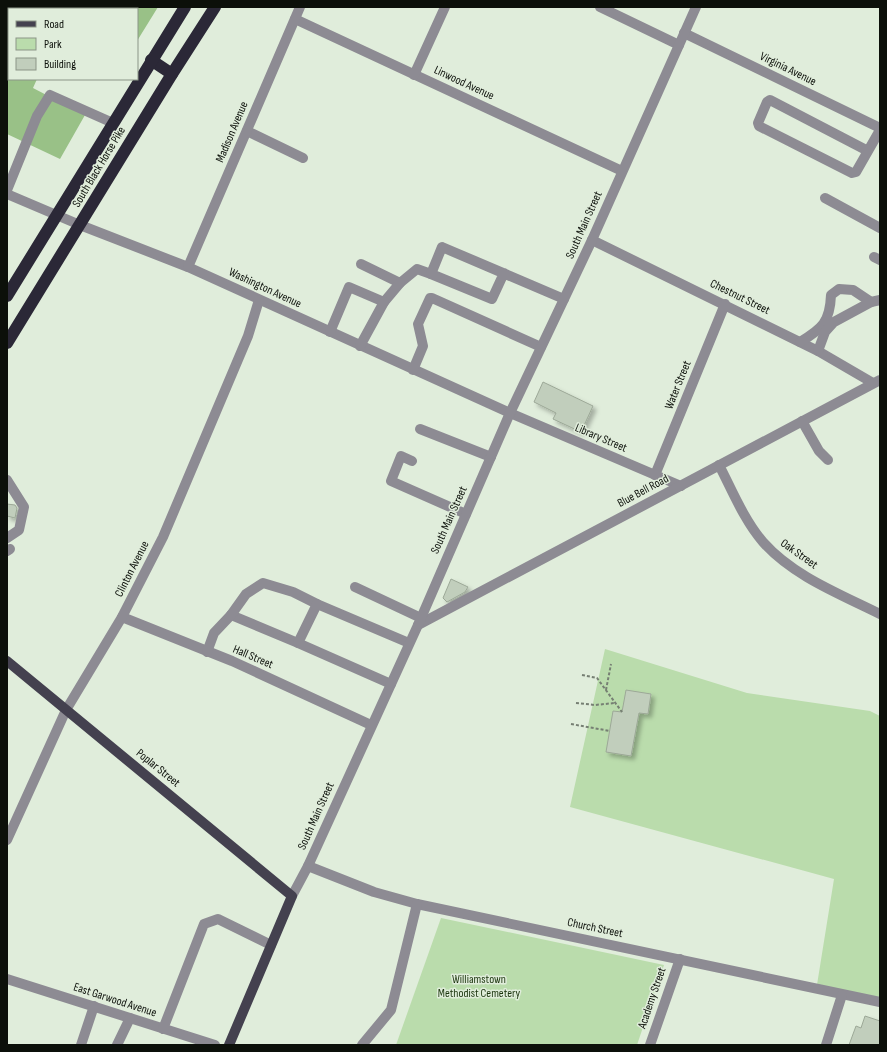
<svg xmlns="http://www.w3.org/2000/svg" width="887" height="1052" font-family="'Sofia Sans Condensed',sans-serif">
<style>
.green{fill:#badcac}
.forest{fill:#99c187}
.building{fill:#c1cebc;stroke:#9ca897;filter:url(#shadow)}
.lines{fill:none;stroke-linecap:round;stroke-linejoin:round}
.path{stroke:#767f73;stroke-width:2;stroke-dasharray:3 2;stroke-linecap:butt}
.minor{stroke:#8d8b93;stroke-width:10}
.major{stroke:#44414f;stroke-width:10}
.highway{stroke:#2b2837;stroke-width:12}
.labels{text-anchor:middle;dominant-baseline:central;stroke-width:3;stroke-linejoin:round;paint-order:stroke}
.street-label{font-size:12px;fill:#0c100a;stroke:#e0eddb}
.park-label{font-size:12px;fill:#1b350d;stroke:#e0eddb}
</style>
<defs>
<filter id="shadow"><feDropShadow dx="3.5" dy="3.5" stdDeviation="2" flood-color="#0004"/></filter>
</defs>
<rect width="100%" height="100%" fill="#e0eddb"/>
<!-- green -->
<g class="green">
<polygon points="605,649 747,693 870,711 880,716 880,1004 816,991 834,879 570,807"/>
<polygon points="441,918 664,965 637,1045 396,1045"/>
</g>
<!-- forest -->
<g class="forest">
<polygon points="7,7 70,7 69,9 9,9 9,79 37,79 33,88 85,115 60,159 7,134"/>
<polygon points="116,7 158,7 137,41 137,9 116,9"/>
</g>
<!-- building -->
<g class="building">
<polygon points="543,382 593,406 581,432 553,419 556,413 534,402"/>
<polygon points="7,504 15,505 17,508 15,518 7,516"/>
<polygon points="451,579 468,587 465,592 447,602 443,598"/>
<polygon points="626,690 651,694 648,714 639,713 631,756 606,752 613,711 622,712"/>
<polygon points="865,1016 880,1021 880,1045 849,1045 856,1026 861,1028"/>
</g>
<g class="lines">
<!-- path -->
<g class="path">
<polyline points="582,675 597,678 622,712"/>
<polyline points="606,690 611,664"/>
<polyline points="576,703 595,705 615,703"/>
<polyline points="571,724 610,731"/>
</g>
<!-- minor -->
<g class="minor">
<polyline points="600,7 679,45"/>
<polyline points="295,19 622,171"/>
<polyline points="684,33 880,128"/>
<polyline points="414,75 445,7"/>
<polyline points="247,131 303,158"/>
<polyline points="868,151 770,100 767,102 758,123 759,126 852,173 856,172 880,130"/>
<polyline points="7,190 37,116 50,95 113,123"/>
<polyline points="7,194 80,225 188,267 510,413 681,486"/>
<polyline points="825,198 880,228"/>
<polyline points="592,240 818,351 873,383"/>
<polyline points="874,257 880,260"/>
<polyline points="361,264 400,283 417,269 431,274"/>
<polyline points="188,267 300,7"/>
<polyline points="504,273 492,299 431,274 442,247 564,299"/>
<polyline points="330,332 349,287 384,302 400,283"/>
<path d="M800,342c22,-13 30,-20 31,-47l8,-6 14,1 18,12 9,-2"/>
<polyline points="360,346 384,302"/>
<polyline points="818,351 825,332 834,322 871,302"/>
<polyline points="413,370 423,346 418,324 430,298 432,298 541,347"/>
<polyline points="802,421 819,451 828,460"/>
<polyline points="420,429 491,457"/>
<polyline points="412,461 401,456 391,481 466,514"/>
<path d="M719,465c13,25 25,55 44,77 30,34 77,52 117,72"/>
<polyline points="655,475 725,304"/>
<polyline points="7,480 24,507 19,530 7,538"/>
<polyline points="7,551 10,549"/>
<polyline points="355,587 421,618"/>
<polyline points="231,615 298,643"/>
<polyline points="122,617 232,661 371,725"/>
<polyline points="418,625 880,380"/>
<polyline points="207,652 214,633 231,615 246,594 263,583 293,592 317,604"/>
<polyline points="391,684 298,643 317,604 409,643"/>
<polyline points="7,840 66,710 122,617 163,537 248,336 259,300"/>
<polyline points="308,866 374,892 417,904 880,1002"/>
<polyline points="292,896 308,866 418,625 510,413 592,240 696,7"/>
<polyline points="7,979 215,1045"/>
<polyline points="163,1029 204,924 218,919 271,945"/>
<polyline points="81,1045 94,1006"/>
<polyline points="117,1045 130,1018"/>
<polyline points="362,1045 391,1010 417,904"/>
<polyline points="650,1045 680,959"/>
<polyline points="826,1045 842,995"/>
</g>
<!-- major -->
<polyline class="major" points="7,661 292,896 229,1045"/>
<!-- highway -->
<g class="highway">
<polyline points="151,60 172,74"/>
<polyline points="7,296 185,7"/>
<polyline points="7,343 172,74 215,7"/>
</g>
</g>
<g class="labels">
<!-- street labels -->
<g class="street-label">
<text transform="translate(788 69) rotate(26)">Virginia Avenue</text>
<text transform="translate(464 83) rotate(25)">Linwood Avenue</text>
<text transform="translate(232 132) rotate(-67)">Madison Avenue</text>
<text transform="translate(99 167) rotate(-59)">South Black Horse Pike</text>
<text transform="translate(584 225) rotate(-66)">South Main Street</text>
<text transform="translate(265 288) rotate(25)">Washington Avenue</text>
<text transform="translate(740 297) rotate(26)">Chestnut Street</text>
<text transform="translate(678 385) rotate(-68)">Water Street</text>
<text transform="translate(601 438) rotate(23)">Library Street</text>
<text transform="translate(643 491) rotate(-28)">Blue Bell Road</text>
<text transform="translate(449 520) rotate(-66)">South Main Street</text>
<text transform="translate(799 554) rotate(35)">Oak Street</text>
<text transform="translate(132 569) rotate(-63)">Clinton Avenue</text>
<text transform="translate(253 657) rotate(23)">Hall Street</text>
<text transform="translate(158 768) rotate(39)">Poplar Street</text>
<text transform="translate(316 816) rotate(-66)">South Main Street</text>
<text transform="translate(595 928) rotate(12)">Church Street</text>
<text transform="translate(652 998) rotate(-71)">Academy Street</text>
<text transform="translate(115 1000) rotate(18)">East Garwood Avenue</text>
</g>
<!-- park labels -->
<g class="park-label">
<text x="479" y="979">Williamstown<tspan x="479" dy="14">Methodist Cemetery</tspan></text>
</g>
</g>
<!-- border -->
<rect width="887" height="1052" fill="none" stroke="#0c100a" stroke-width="16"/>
<!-- legend -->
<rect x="8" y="8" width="130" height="72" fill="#e0eddb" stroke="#8b9587"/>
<rect x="16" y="21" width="20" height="6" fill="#44414f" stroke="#8b9587"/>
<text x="44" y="28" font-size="12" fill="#0c100a">Road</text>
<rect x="16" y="38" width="20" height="12" fill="#badcac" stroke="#8b9587"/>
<text x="44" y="48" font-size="12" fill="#0c100a">Park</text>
<rect x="16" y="58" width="20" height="12" fill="#c1cebc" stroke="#8b9587"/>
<text x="44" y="68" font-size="12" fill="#0c100a">Building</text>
</svg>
